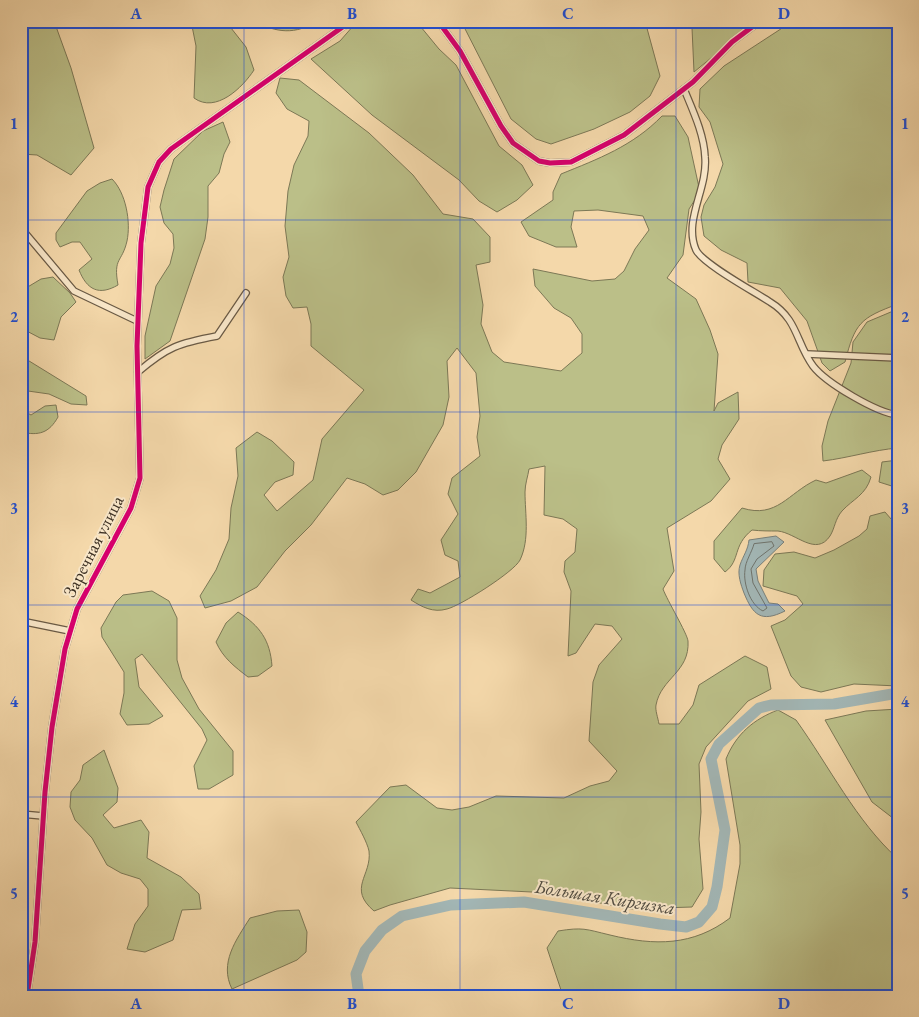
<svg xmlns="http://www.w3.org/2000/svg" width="919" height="1017" font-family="'EB Garamond',serif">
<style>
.green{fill:#bbbf88;stroke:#7c7856}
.water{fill:#a2b6b5;stroke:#79807b}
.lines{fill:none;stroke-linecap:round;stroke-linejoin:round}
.shore{stroke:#6f736c;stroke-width:1}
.river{stroke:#a2b6b5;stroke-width:11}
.street-casing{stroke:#6a5a45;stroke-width:8}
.street{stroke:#f8e6c8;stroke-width:5.5}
.cycleway-casing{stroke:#f8e6c8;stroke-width:8}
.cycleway{stroke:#d6006c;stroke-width:5}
.grid{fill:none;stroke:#1d4ed8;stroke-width:1;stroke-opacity:0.55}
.labels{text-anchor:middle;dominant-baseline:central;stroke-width:4;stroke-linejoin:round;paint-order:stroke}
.street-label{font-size:18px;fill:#3c3023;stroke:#f8e6c8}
.water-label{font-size:19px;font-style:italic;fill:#504b40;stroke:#f8e6c8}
.neatline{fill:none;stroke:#1d4ed8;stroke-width:2}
.grid-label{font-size:16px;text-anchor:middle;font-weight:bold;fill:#1d4ed8}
</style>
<rect width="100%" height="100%" fill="#f4d8aa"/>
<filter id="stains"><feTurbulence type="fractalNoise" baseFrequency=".004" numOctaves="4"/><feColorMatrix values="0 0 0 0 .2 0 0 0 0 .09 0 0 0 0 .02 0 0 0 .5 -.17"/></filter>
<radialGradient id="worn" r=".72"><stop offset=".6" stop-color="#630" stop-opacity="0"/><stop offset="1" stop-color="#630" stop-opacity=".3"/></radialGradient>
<!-- green -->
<g class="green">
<polygon points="21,21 54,21 71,68 94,148 71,175 37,155 21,154"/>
<path d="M191,21h38l2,7 15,19 8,23c-11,17 -38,44 -60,28l2,-52z"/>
<path d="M255,21h61c-19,14 -41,12 -61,0z"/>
<polygon points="360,21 416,21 439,49 456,65 499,146 522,165 533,185 517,200 497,212 479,201 459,180 372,115 311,59 340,41 354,25"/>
<polygon points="461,21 645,21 660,76 650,96 630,112 594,129 551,144 536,139 511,119"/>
<polygon points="694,21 756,21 694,72 692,28"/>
<path d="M793,21h105v283c-38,14 -43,19 -53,58l-15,9 -8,-8 -15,-42 -27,-33 -32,-6 -1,-19 -26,-13 -17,-14 -3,-19 3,-12 11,-18 8,-23 -13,-42 -11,-15 1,-18 24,-23z"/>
<path d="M280,78l19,2 70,53 44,42 30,39 30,5 17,18v25l-14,3 7,40 -2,19 11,28 12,10 57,9 21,-18v-19l-11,-16 -17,-10 -19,-22 -2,-17 59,12 23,-2 9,-8 11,-22 14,-19 -6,-14 -45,-6 -24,1 -3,16 6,20h-21l-27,-11 -8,-14 32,-22v-8l8,-18c37,-15 72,-28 101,-58h13l13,21 12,55 -11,17 -6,46 -16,23 29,21 14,31 8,24 -4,57 4,-8 20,-11 1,27 -17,26 -4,14 12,20 -19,22 -44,27 7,43 -11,18c4,11 24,44 25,52 2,31 -27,37 -32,64 -1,5 2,13 3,19h20l14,-19 6,-20 46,-29 22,11 4,22 -23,12 -42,46 -7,17 2,48 -2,27 4,50 -11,18 -63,2 -77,-16 -102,-5 -60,17 -16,6c-27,-23 -2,-35 -5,-60 -2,-9 -9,-21 -13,-29l34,-35 16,-2 31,23 15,2 17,-3 27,-11 68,2 26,-12 19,-5 8,-10 -28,-30 4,-59 6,-17 23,-26 -10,-13 -17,-2 -19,29 -8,3 3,-65 -7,-19 1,-11 10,-9 2,-23 -14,-10 -19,-4 1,-49 -16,3c-1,7 -4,15 -4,23 0,22 5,47 -5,68 -6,12 -60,46 -73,49 -14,4 -25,-2 -36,-9l7,-11 12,4 30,-16 -2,-16 -13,-6 -4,-15 17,-26 -10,-20 4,-16 28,-22 -3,-19 3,-21 -4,-43 -19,-25 -10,13 2,36 -6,28 -27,47 -18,18 -15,5 -18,-11 -18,-6 -36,47 -26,26 -28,36 -26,14 -26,7 -5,-12 16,-26 13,-31 2,-31 7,-32 -2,-28 21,-16 15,9 22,21 -1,13 -18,7 -11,13 13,16 36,-31 9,-41 42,-49 -53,-44v-22l-4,-17 -14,1 -7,-12 -3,-19 6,-20 -4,-31 3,-35 6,-26 14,-29 1,-15 -22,-12 -11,-16z"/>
<polygon points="223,122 230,142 224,154 219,173 208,186 208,217 205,239 170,341 145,359 145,336 156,286 170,264 174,248 173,234 164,223 160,207 164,190 174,159 203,131"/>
<path d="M112,179c14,14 19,43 15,62 -5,22 -14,16 -9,44 -19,11 -31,5 -39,-15l13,-11 -12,-17h-8l-12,5 -4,-7v-7l31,-42 13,-8z"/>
<polygon points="53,277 70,293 76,302 61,317 54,340 40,338 21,328 21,291 41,279"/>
<path d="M898,309v139c-25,2 -50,10 -75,13l-1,-15 6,-25 23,-58 2,-21 14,-20z"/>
<polygon points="21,356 86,396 87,405 71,404 49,394 21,390"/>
<path d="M56,405l2,12c-9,16 -19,19 -37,15v-23l10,6 14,-9z"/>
<polygon points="898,460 898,488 879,482 882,462"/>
<path d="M862,470l9,7c-5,18 -18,22 -29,34 -7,8 -7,17 -12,25 -14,21 -34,-3 -52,-5 -9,0 -17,0 -26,-1 -20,16 -11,30 -27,42l-11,-13v-18l28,-33c35,11 46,-15 74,-28l10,3z"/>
<polygon points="885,512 898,527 898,686 854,684 821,692 801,687 791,676 771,626 785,620 803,604 797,596 763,586 764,570 775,554 794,552 815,558 834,550 859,536 867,529 870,516"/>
<polygon points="152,591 169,601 177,618 177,660 182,678 199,709 233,751 233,775 209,789 198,789 194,766 207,740 202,729 142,654 135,659 139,687 163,716 149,724 127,725 120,714 124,693 124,672 102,637 101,628 116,602 123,595"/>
<path d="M238,612c22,14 32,28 34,54l-14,10 -10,1c-13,-10 -25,-19 -32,-35l10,-19z"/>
<polygon points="898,709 898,822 872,802 825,720 866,711"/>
<path d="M778,710l18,10c33,46 60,101 102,139v133l-6,4h-329l-16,-48 11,-17c25,-4 27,-2 52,4 45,11 83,11 120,-17l10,-54v-19l-14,-86c10,-25 28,-40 52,-49z"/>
<polygon points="104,750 118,788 117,802 103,815 114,828 141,820 149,832 147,858 181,877 199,894 201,909 182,910 173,940 145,952 127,949 135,924 148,906 148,889 140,879 121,873 107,865 92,838 75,820 70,807 71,792 80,780 83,765"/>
<path d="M299,910l8,22 -1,20 -9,8 -65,29c-13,-26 4,-49 18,-71l27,-7z"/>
</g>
<!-- water -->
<path class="water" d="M776,536l8,6 -28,27 2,12 11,22 9,1 7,7c-24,12 -32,4 -41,-18 -3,-8 -7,-19 -4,-28 3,-9 8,-15 9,-25z"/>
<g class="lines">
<!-- shore -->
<path class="shore" d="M772,542l2,4 -17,13 -6,10 2,14 14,25 -4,3c-13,-6 -20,-28 -18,-41 0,-8 7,-18 9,-26z"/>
<!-- river -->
<polyline class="river" points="359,996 356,974 365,951 382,930 402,916 451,905 524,902 660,924 686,927 699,922 712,907 717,887 725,830 711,759 719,744 759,708 771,705 834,704 898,693"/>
<defs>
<g id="street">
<polyline points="438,21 460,51 501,126 513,143 539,161 550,163 571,162 624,135 693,82 732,42 760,21"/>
<path d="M684,89c9,22 20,45 21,68 3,32 -22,63 -9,93 7,14 59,42 74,52 28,17 26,41 43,64 13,17 64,47 85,49"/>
<polyline points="21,228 74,291 137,321"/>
<polyline points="807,354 898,358"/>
<path d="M138,372c29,-25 41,-29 79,-36l29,-43"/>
<polyline points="21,621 70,631"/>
<polyline points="21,814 43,816"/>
<polyline points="27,996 35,942 45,792 52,727 65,649 77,609 131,508 140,478 137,346 141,243 148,187 159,162 171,149 351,21"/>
</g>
</defs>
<!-- street casing -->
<use href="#street" class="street-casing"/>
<!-- street -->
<use href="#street" class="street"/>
<defs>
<g id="cycleway">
<polyline points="438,21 460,51 501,126 513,143 539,161 550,163 571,162 624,135 693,82 732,42 760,21"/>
<polyline points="27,996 35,942 45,792 52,727 65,649 77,609 131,508 140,478 137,346 141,243 148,187 159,162 171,149 351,21"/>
</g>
</defs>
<!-- cycleway casing -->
<use href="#cycleway" class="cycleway-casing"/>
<!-- cycleway -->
<use href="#cycleway" class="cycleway"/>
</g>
<!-- grid -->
<path class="grid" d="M244,21v975M460,21v975M676,21v975M21,220h877M21,412h877M21,605h877M21,797h877"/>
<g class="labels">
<!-- street labels -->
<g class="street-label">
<text transform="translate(93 546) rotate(-63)">Заречная улица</text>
</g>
<!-- water labels -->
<g class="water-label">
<text transform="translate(605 897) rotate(9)">Большая Киргизка</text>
</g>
</g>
<!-- margin -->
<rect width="919" height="1017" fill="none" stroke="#f4d8aa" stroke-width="55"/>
<rect x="28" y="28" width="864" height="962" class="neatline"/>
<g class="grid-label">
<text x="136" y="19">A</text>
<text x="352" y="19">B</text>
<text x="568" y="19">C</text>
<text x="784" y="19">D</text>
<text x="14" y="129">1</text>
<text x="905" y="129">1</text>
<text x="14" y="322">2</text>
<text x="905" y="322">2</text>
<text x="14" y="514">3</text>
<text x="905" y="514">3</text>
<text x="14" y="707">4</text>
<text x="905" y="707">4</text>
<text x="14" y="899">5</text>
<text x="905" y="899">5</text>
<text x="136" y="1009">A</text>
<text x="352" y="1009">B</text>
<text x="568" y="1009">C</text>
<text x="784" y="1009">D</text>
</g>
<rect width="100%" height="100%" filter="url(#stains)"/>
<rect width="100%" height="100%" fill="url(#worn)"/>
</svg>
